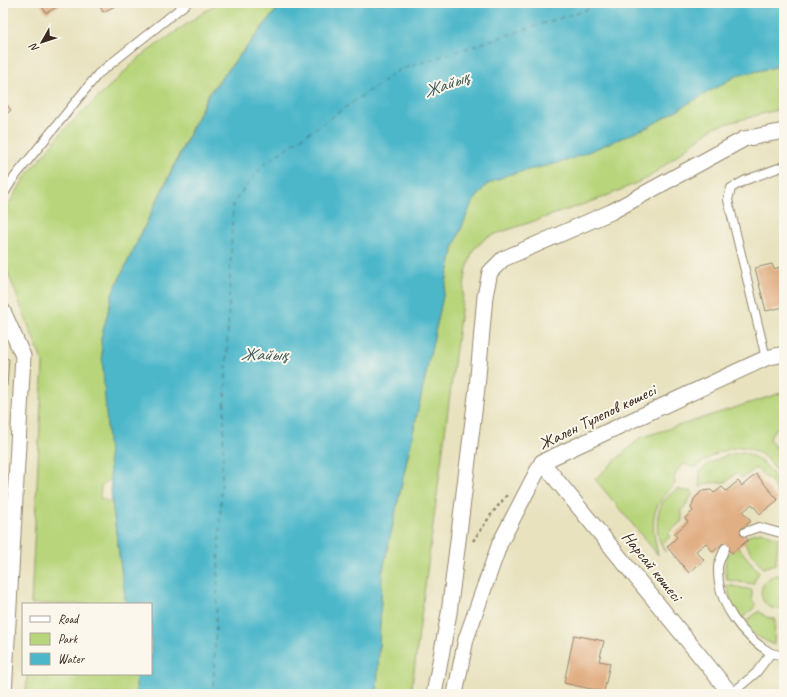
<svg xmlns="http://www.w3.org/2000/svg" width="787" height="697" font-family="Caveat,sans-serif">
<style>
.green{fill:#b8d57c;stroke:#7a804d}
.water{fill:#4db7ca;stroke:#447074}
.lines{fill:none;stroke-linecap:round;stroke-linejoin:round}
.ferry{stroke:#415b5a;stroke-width:1;stroke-dasharray:5 4;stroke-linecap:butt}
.building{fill:#e1af84}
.lane-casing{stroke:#92866e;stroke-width:10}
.street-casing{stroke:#92866e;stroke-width:17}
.path{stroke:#92866e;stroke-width:2.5;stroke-dasharray:3 3;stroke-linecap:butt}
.lane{stroke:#fff;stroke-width:8}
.street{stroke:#fff;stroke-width:15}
.labels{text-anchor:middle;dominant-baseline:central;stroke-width:4;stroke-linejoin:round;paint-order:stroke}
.street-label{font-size:17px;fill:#3b2a1e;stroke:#fbf7ec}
.water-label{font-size:18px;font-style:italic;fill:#415b5a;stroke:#fbf7ec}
</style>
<rect width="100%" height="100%" fill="#fbf7ec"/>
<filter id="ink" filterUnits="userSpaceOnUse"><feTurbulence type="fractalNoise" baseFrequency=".025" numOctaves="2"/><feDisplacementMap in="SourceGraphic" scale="8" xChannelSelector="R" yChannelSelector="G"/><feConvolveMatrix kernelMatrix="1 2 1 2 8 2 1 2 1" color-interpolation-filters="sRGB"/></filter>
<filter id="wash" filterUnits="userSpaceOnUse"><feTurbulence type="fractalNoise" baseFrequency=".012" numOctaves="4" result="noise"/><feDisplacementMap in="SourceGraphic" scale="16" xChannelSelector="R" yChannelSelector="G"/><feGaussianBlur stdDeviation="0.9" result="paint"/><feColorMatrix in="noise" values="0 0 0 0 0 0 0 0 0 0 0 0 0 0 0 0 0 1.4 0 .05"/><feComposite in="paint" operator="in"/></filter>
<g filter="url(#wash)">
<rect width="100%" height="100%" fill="#e8e2bf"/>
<!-- green -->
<g class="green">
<polygon points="217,3 282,3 208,94 113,292 101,339 111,478 101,486 100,498 112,503 126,604 31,604 43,363 3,260 3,214 26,176 63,131 141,56"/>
<polygon points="784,65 784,108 714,127 648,178 602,198 487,237 473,250 466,272 411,694 377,694 382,574 454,246 471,205 486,185 507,175 566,161 648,127 736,76"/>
<path d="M784,392v35h-6l-6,6 -2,7 5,7 9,1v45c-3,-22 -24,-51 -50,-45 -15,3 -27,10 -39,20l-11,-4c-8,6 -11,10 -9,20 -26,25 -24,37 -17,71l-63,-76 45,-41z"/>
<path d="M744,452c22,10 33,21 36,45l-9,-16 -6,-4 -9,-9 -14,10 -6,-5 -10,9 -17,1 -9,4 -1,-2 1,-6 -1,-7c13,-12 27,-18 45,-20z"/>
<path d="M677,489l7,2h7l2,2 -11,18v10l-14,12 3,3 -8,7 2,9c-8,-11 -11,-35 -3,-48 3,-6 10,-11 15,-15z"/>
<polygon points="761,532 778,538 776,564 763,568 742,540 752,534"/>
<path d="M736,545l23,27 -6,12 -26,-4c-4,-15 -2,-25 9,-35z"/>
<path d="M777,575l7,2v31c-24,7 -33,-27 -7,-33z"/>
<polygon points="727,585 752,590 752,599 756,606 741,619 733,607"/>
<polygon points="759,611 766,617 775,619 774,645 755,635 744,623"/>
<polygon points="27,674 135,674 137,694 26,694"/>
</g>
<!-- water -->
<polygon class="water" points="282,3 784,3 784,65 736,76 648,127 566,161 507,175 486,185 471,205 454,246 382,574 377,694 137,694 135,674 151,674 151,604 126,604 112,503 101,339 113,292 209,94"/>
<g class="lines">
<!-- ferry -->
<polyline class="ferry" points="213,694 233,203 264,164 399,70 607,3"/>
</g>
<g id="blocks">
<!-- building -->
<g class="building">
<polygon points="40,3 64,3 46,13"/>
<polygon points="98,3 121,3 103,12"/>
<polygon points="3,100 11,110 3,117"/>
<polygon points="772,264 774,269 783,266 784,307 766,311 755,268"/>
<polygon points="3,358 9,359 7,386 3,385"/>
<polygon points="756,474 778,500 760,514 752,504 743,512 751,521 740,530 748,540 732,553 723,543 713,552 706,543 696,551 704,560 689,573 667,547 677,537 674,534 688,522 685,518 693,511 691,508 694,499 702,491 711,490 714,493 722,487 726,491 738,481 742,486"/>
<polygon points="574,635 604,641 599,661 610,663 604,692 564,683"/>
</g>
</g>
</g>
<g filter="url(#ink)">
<use href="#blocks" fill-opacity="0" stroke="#92866e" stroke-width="1"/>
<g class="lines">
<defs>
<g id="lane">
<polyline points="3,195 13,179 98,74 187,3"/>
<polyline points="766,358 728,200 731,188 746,180 784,166"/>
<polyline points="745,532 759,527 784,534"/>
<path d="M725,548c-2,6 -7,14 -7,20 -1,36 24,68 53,85l-15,20 -25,21"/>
<polyline points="771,653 784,656"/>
</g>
<g id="street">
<polyline points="3,311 23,356 4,694"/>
<polyline points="542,462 731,694"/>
<polyline points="434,694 449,613 477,388 485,296 490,272 503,259 611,212 744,139 784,131"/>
<polyline points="455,694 466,639 500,543 542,462 766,358 784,354"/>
</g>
</defs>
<!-- lane casing -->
<use href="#lane" class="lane-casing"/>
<!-- street casing -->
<use href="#street" class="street-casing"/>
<!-- path -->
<polyline class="path" points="473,541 493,512 507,495"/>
<!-- lane -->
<use href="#lane" class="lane"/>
<!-- street -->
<use href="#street" class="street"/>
</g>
</g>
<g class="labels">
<!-- street labels -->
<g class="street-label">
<text transform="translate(597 417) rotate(-26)">Жален Тулепов көшесі</text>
<text transform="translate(652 566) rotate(51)">Нарсай көшесі</text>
</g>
<!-- water labels -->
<g class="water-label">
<text transform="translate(446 84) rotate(-21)">Жайық</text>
<text x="264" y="354">Жайық</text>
</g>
</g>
<!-- margin -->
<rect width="787" height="697" fill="none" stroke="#fbf7ec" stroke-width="16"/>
<!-- legend -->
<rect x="22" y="603" width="130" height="72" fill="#fbf7ec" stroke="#aea59a"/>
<rect x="30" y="616" width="20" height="6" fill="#ffffff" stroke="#aea59a"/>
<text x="58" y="623" font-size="12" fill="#3b2a1e">Road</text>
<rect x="30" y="633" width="20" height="12" fill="#b8d57c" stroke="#aea59a"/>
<text x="58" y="643" font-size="12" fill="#3b2a1e">Park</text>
<rect x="30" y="653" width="20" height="12" fill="#4db7ca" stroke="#aea59a"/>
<text x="58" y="663" font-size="12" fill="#3b2a1e">Water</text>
<!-- north arrow -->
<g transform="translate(42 42) rotate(231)" stroke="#fbf7ec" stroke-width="3" paint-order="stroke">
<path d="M0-3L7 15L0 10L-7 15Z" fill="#3b2a1e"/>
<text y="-6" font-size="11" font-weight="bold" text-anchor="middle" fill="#3b2a1e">N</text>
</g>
</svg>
